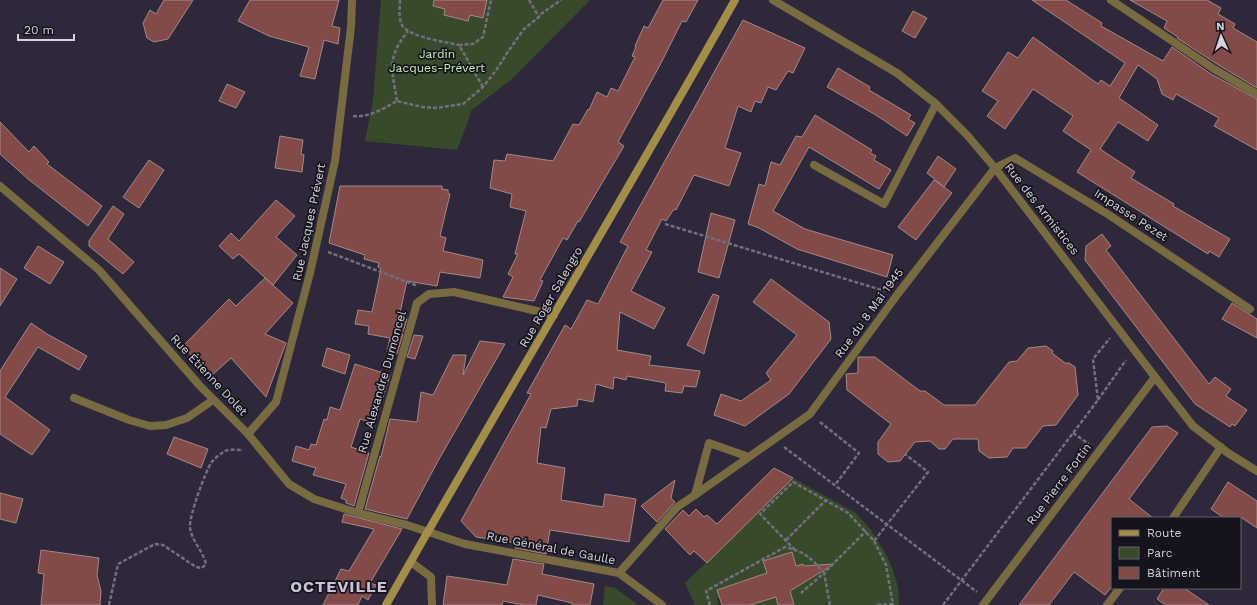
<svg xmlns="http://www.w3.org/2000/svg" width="1257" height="605" font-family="'Work Sans',sans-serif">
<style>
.green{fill:#374a2c}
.building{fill:#824b49;stroke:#a38987}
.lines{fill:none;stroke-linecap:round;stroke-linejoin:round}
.path{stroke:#746f7f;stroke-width:2.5;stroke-dasharray:4 2;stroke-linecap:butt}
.service{stroke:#786b42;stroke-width:8}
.minor{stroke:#786b42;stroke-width:8}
.secondary{stroke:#a38e49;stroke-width:8}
.labels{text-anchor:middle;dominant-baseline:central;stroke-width:3.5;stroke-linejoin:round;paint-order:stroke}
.park-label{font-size:12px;fill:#c6f3ab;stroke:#15131b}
.street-label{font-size:12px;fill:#d6d3df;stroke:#15131b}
.district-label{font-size:16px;font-weight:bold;letter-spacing:1px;fill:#c8c1d8;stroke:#15131b}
</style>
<rect width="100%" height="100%" fill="#2e283a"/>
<!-- green -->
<g class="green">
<polygon points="381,0 590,0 512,79 472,110 457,150 365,141 373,100"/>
<polygon points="793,478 856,513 871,530 887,556 893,570 898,587 899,605 791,605 790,591 810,566 805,565 797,567 792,552 763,561 767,573 717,590 719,597 717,599 719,605 695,605 685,583"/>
<polygon points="605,586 615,588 638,605 603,605"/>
<polygon points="776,597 778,605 750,605"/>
</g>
<!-- building -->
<g class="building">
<polygon points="164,0 193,0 168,39 154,42 147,38 143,23 150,10 156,14"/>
<polygon points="250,0 339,0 332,26 340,28 338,44 324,40 315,79 300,76 309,47 269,36 238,21"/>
<polygon points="434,0 487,0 483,18 470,15 468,21 444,15 445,9 433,6"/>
<polygon points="663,0 698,0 686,22 682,21 660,65 618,142 624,146 579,222 578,221 567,240 563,238 540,280 543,281 534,301 503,297 513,277 508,274 518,254 515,254 526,211 510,207 512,194 490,188 494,160 505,161 507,154 553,161 573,124 579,125 588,109 589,110 597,92 607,97 611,88 618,91 635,57 632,56 636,47 635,46 644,26 648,28"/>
<polygon points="1032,0 1066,0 1102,23 1101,26 1163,61 1172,47 1211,74 1257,99 1257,150 1214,126 1219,118 1176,94 1173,100 1162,94 1157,79 1138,65 1119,98 1158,125 1148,141 1118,122 1100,149 1135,172 1131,178 1174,204 1173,206 1230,239 1219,257 1209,251 1208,254 1077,172 1091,150 1063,131 1073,116 1033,89 1005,129 987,116 998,101 982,91 1008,52 1018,58 1033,37 1098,84 1101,80 1110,86 1125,63"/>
<polygon points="1130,0 1207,0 1221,8 1218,14 1235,24 1233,28 1257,42 1257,88 1217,64 1177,38 1178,37 1164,28 1167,21"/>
<polygon points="913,11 927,18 915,38 902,31"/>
<polygon points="743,20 805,48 793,73 788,71 776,90 768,87 761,103 755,101 751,112 738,106 725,148 741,153 729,186 694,175 676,210 674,209 666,221 662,219 646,250 652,252 631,291 665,308 654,329 620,312 617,350 651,356 649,365 700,371 696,387 684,386 682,393 665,391 666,383 627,376 626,380 614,377 613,389 596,384 593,402 578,399 577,406 551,409 546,428 541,427 537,463 565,468 561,500 603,507 605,494 636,499 629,542 550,530 546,554 515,548 516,543 476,537 461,521 531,394 527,393 565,325 571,329 587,300 598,304 628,246 620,242"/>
<polygon points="838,68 870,87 869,90 911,115 908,119 915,123 907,136 876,115 827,87"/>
<polygon points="227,84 245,92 236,108 219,101"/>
<polygon points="815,115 872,150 870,153 876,156 874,160 891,170 879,189 809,147 773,211 805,229 893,255 887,277 797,249 759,228 748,224 759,184 765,186 771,162 780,165 796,136 802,137"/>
<polygon points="0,122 29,152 34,146 49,162 47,164 102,206 88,226 28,179 0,154"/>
<polygon points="280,136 303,140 301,154 304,155 302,172 275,168"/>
<polygon points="938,156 956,169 944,187 927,173"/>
<polygon points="149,160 164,170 139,208 123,197"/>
<polygon points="934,180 952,193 916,240 898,227"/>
<polygon points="340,186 442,186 442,189 448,190 448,193 450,194 440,236 446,238 443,251 483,260 480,278 440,272 437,286 407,281 399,317 407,319 403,332 396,330 395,334 403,334 397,354 387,352 390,338 368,334 369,326 355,324 358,310 372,312 381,269 378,267 379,263 364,259 365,255 329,243"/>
<polygon points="276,200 295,216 276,237 297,255 273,285 239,254 233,259 219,246 231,233 239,241"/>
<polygon points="113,206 124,214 108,239 134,262 123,274 89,246 89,241"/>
<polygon points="711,213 735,220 719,278 698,272"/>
<polygon points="1102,234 1111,246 1106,250 1209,384 1215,377 1231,389 1226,396 1247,410 1235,426 1232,424 1230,427 1195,404 1085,260 1086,246"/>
<polygon points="38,246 64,262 50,284 24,268"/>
<polygon points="0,268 17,279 0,306"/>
<polygon points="265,278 293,303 265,334 286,343 266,397 231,358 210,377 183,346 229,299 236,306"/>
<polygon points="771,279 829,322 831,339 789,394 745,426 714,415 721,394 741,401 771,380 766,373 797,335 753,302"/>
<polygon points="713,294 719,296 704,354 687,345"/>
<polygon points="1232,303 1257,319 1257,338 1222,319"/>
<polygon points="31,323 47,334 87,356 79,370 38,347 5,397 50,430 32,455 0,434 0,371"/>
<polygon points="414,335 423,336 415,359 407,357"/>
<polygon points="480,341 505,344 438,461 407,519 365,509 380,456 381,457 390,419 417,422 421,392 433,395 453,355 466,355 463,375"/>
<polygon points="1046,346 1053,351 1052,353 1065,363 1069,363 1075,367 1078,395 1056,425 1043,426 1026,448 1013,448 1007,457 989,458 979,451 978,439 953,439 945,449 939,449 930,441 915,442 900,461 888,462 878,454 878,442 891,424 847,390 846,374 858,373 858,357 875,357 920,391 925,391 944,405 975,405 1009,362 1017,361 1028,348"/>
<polygon points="327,348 350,355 345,374 322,366"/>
<polygon points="355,364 390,375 375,423 360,419 351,447 369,453 354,506 346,503 346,500 341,498 346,484 313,475 316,468 292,461 296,446 309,450 311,444 316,445 324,419 327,420 330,407 340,410"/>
<polygon points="1167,426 1178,433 1129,499 1153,518 1112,518 1112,586 1105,595 1074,572 1049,605 1019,605 1152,427"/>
<polygon points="174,437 208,449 201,468 167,454"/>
<polygon points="774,468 793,478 707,563 694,551 690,555 665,529 683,510 689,516 696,509 704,517 707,515 717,524"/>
<polygon points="675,480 671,498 675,502 657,522 641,506"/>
<polygon points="1228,482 1257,501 1257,528 1242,518 1224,518 1211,509"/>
<polygon points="0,493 23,499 16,523 0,519"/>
<polygon points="344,514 402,529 370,583 376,585 368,600 362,596 358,605 323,605 341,569 349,571 374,529 342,522"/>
<polygon points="41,550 99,558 97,575 101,591 100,605 41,605 44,574 38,573"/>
<polygon points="792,552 796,566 803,564 803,566 834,564 790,591 794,605 778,605 776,597 750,605 722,605 717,590 767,573 763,561"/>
<polygon points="513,559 544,564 542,574 594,584 590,605 572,605 572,603 538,595 536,605 524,605 503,601 502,605 443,605 447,576 507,585"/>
<polygon points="1164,588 1184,588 1209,605 1166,605 1157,599"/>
</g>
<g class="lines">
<!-- path -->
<g class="path">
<path d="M400,0c0,8 -2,17 2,25 6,12 44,17 57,20"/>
<polyline points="529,0 539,17"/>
<polyline points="483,87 459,45 473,44 483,37 491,0"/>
<path d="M397,101c-5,-32 -11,-42 11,-70"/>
<path d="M353,116c16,2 31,-8 44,-15l25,6 14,1 27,-4 20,-17 14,-18 10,-16 17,-24 15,-12 2,-3 20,-14"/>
<polyline points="665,224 885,291"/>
<polyline points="328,252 418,286"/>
<polyline points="1098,400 1126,360"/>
<polyline points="820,422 859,453 835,485"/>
<polyline points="1073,433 1089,444"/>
<polyline points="784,447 977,592"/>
<polyline points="786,540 826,500"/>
<polyline points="874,541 886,565 893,605"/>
<polyline points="795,550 760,514 793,482 848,513 874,541 928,472 905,454"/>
<path d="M109,605l9,-41 37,-20 8,1 33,22 6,1 4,-4c-3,-13 -15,-24 -16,-37 -1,-11 15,-54 21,-64 3,-4 9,-9 14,-12 5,-2 13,-1 18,-1"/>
<path d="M710,605l-4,-14 79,-44c20,5 25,10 39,26l-23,20"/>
<polyline points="830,605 824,573 866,531"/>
<polyline points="877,605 893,604"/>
<polyline points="943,605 1098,400 1093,359 1110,338"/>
</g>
<!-- service -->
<g class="service">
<polyline points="814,165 884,204 936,104"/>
<polyline points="74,398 129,420 150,426 166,425 187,418 213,400"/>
<polyline points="1173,518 1221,447"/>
<polyline points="1107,605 1120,588"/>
</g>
<!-- minor -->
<g class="minor">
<polyline points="773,0 897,73 936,104 967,135 995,168 1155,377 1193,426 1228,453 1257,471"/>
<polyline points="1111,0 1214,69 1257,94"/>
<polyline points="0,186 99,270 200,386 248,434 289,484 314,499 358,513 407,525 465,544 619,573 662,605"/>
<polyline points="248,434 276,402 310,273 335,161 351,27 352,0"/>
<polyline points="749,457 709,443 695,495 810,414 897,295 995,168 1015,158 1106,213 1250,309"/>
<polyline points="358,513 417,303 429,294 454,292 554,315"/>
<polyline points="411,562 431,577 432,605"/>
<polyline points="619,573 677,507 695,495"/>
<polyline points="983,605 1155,377"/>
</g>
<!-- secondary -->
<path class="secondary" d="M386,605c115,-203 235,-402 349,-605"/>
</g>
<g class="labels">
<!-- park labels -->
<g class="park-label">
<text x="437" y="54">Jardin<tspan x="437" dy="14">Jacques-Prévert</tspan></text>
</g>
<!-- street labels -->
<g class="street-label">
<text transform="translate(1042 209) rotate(52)">Rue des Armistices</text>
<text transform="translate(1131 215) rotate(33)">Impasse Pezet</text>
<text transform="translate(309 222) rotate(-78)">Rue Jacques Prévert</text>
<text transform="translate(551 297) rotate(-60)">Rue Roger Salengro</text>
<text transform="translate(869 313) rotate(-54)">Rue du 8 Mai 1945</text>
<text transform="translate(209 375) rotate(47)">Rue Étienne Dolet</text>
<text transform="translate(382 382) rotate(-74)">Rue Alexandre Dumoncel</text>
<text transform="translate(1059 484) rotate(-53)">Rue Pierre Fortin</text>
<text transform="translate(551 548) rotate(11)">Rue Général de Gaulle</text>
</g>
<!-- district labels -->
<g class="district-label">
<text x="339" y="586">OCTEVILLE</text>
</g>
</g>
<!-- legend -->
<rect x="1111" y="517" width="130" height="72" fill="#15131b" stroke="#626069"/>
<rect x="1119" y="530" width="20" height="6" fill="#a38e49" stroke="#626069"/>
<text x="1147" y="537" font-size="12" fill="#d6d3df">Route</text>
<rect x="1119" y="547" width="20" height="12" fill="#374a2c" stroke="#626069"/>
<text x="1147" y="557" font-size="12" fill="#d6d3df">Parc</text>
<rect x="1119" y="567" width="20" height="12" fill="#824b49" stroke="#626069"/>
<text x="1147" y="577" font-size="12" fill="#d6d3df">Bâtiment</text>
<!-- north arrow -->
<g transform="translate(1221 36) rotate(357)" stroke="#15131b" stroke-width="3" paint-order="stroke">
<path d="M0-3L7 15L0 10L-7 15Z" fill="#d6d3df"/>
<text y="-6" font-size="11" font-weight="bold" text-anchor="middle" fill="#d6d3df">N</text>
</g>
<!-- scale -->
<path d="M18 34v6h56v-6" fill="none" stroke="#d6d3df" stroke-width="2"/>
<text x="24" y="34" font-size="12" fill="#d6d3df" stroke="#15131b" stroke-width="3" paint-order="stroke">20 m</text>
</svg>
